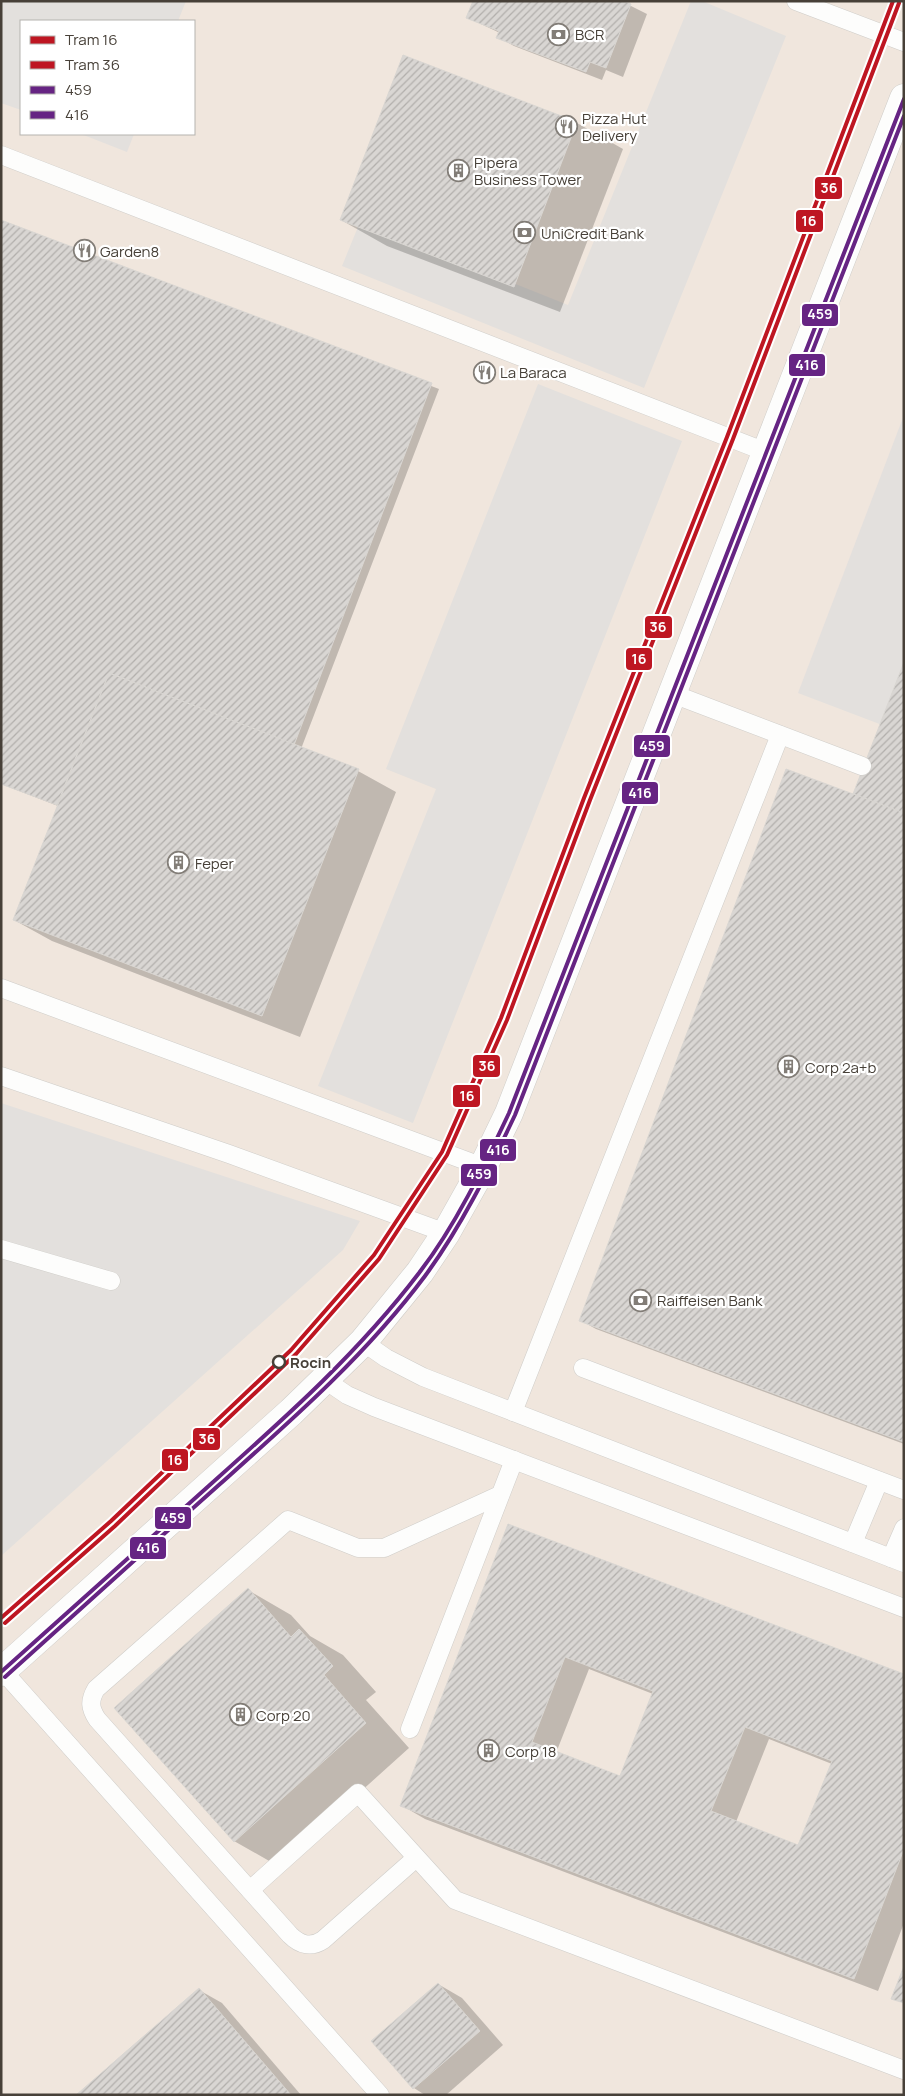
<svg xmlns="http://www.w3.org/2000/svg" width="905" height="2096" font-family="Manrope,sans-serif">
<style>
.commercial{fill:#f0e6dd;fill-rule:evenodd}
.parking{fill:#e3e0dd}
.shadow{fill:#0003;fill-rule:evenodd}
.building{fill:url(#building-hatch);stroke:#d9d6d2;fill-rule:evenodd}
.lines{fill:none;stroke-linecap:round;stroke-linejoin:round}
.service-casing{stroke:#cfcdc9;stroke-width:19}
.tertiary-casing{stroke:#cfcdc9;stroke-width:29}
.service{stroke:#fdfdfc;stroke-width:18}
.tertiary{stroke:#fdfdfc;stroke-width:28}
.bus-1-casing{stroke:#fff;stroke-width:8}
.bus-2-casing{stroke:#fff;stroke-width:8}
.bus-1{stroke:#662483;stroke-width:4}
.bus-2{stroke:#662483;stroke-width:4}
.tram-1-casing{stroke:#fff;stroke-width:8}
.tram-2-casing{stroke:#fff;stroke-width:8}
.tram-1{stroke:#be1622;stroke-width:4}
.tram-2{stroke:#be1622;stroke-width:4}
.stop-dot{fill:#fff;stroke:#474038;stroke-width:2.5}
.labels{text-anchor:middle;dominant-baseline:central;stroke-width:4.5;stroke-linejoin:round;paint-order:stroke}
.poi-label{font-size:15px;fill:#474038;stroke:#fff;text-anchor:start}
.stop-label{font-size:15px;font-weight:bold;fill:#474038;stroke:#fff;text-anchor:start}
.line-badge{stroke:#fff;stroke-width:2}
.badge-label{font-size:14px;text-anchor:middle;font-weight:bold;fill:#fff}
</style>
<defs>
<pattern id="building-hatch" width="6" height="6" patternUnits="userSpaceOnUse" patternTransform="scale(1.25)"><rect width="6" height="6" fill="#d9d6d3"/><path d="M-1 1l2-2M0 6l6-6M5 7l2-2" fill="none" stroke="#b2afac"/></pattern>
</defs>
<rect width="100%" height="100%" fill="#f1efec"/>
<!-- commercial -->
<path class="commercial" d="M1,1h903v2094h-903zM21,21h173v113h-173z"/>
<!-- parking -->
<g class="parking">
<polygon points="1,1 186,1 178,21 21,21 21,110 1,103"/>
<polygon points="691,1 702,1 786,36 644,388 342,266 360,222 568,305"/>
<polygon points="81,134 134,134 127,152"/>
<polygon points="538,384 682,441 413,1123 318,1086 436,789 386,769"/>
<polygon points="904,415 904,694 890,728 798,693"/>
<polygon points="1,1103 360,1221 343,1250 1,1556"/>
</g>
<!-- shadow -->
<g class="shadow">
<polygon points="621,1 647,14 623,77 606,70 602,80 514,46 498,37 500,33 468,18"/>
<polygon points="404,57 577,123 623,149 560,312 387,246 341,220"/>
<polygon points="1,221 439,389 301,749 358,771 396,792 300,1037 52,941 14,920 58,806 1,784"/>
<polygon points="904,668 904,1444 596,1329 580,1320 854,795"/>
<path d="M509,1525l395,150v248l-26,68 -453,-172 -24,-14zM589,1669l64,25 -32,83 -65,-24zM769,1739l63,25 -33,83 -63,-25z"/>
<polygon points="248,1590 291,1615 310,1636 343,1655 376,1692 366,1700 409,1748 278,1866 234,1841"/>
<polygon points="438,1984 462,1998 503,2045 446,2095 425,2095 414,2088 373,2041"/>
<polygon points="199,1990 222,2003 301,2095 78,2095"/>
</g>
<!-- building -->
<g class="building">
<polygon points="473,1 624,1 631,4 606,68 590,62 586,72 496,38 499,31 466,18"/>
<polygon points="403,55 577,122 514,287 340,220"/>
<polygon points="1,220 432,383 294,745 109,673 57,805 1,784"/>
<polygon points="904,662 904,813 853,794"/>
<polygon points="109,673 359,769 262,1016 13,920"/>
<polygon points="786,769 904,813 904,1442 579,1321"/>
<path d="M508,1524l396,150v175l-50,130 -454,-173zM565,1657l88,34 -33,85 -88,-34zM745,1727l87,34 -34,84 -87,-34z"/>
<polygon points="248,1588 291,1637 299,1629 333,1666 324,1675 366,1723 234,1842 114,1708"/>
<polygon points="904,1966 904,2003 891,1999"/>
<polygon points="438,1983 480,2031 413,2089 371,2041"/>
<polygon points="199,1988 291,2095 76,2095"/>
</g>
<g class="lines">
<defs>
<g id="service">
<polyline points="796,1 904,42"/>
<polyline points="1,155 766,452"/>
<polyline points="673,694 862,766"/>
<polyline points="1,988 483,1167"/>
<polyline points="1,1076 229,1154 446,1233"/>
<polyline points="1,1249 111,1281"/>
<polyline points="363,1342 386,1358 423,1377 904,1563"/>
<polyline points="583,1368 904,1490"/>
<polyline points="325,1380 347,1395 374,1407 904,1608"/>
<polyline points="513,1412 780,735"/>
<polyline points="853,1543 879,1481"/>
<polyline points="891,1558 904,1528"/>
<polyline points="3,1671 380,2095"/>
<polyline points="410,1729 514,1460"/>
<path d="M416,1858l-93,82c-12,8 -23,5 -33,-5l-193,-216c-7,-11 -8,-18 -1,-30l192,-169 70,28h26l116,-53"/>
<polyline points="250,1890 358,1793 455,1900 904,2070"/>
</g>
<polyline id="tertiary" points="1,1672 291,1412 363,1342 420,1272 446,1233 483,1167 509,1113 904,98"/>
</defs>
<!-- service casing -->
<use href="#service" class="service-casing"/>
<!-- tertiary casing -->
<use href="#tertiary" class="tertiary-casing"/>
<!-- service -->
<use href="#service" class="service"/>
<!-- tertiary -->
<use href="#tertiary" class="tertiary"/>
<defs>
<path id="bus-1" d="M1,1672c71,-63 141,-126 211,-189 75,-67 146,-130 207,-210 37,-48 64,-105 90,-160l395,-1014"/>
<path id="bus-2" d="M5,1677c72,-65 143,-129 215,-193 73,-65 146,-129 205,-208 36,-49 64,-106 90,-161l389,-999"/>
</defs>
<!-- bus-1 casing -->
<use href="#bus-1" class="bus-1-casing"/>
<!-- bus-2 casing -->
<use href="#bus-2" class="bus-2-casing"/>
<!-- bus-1 -->
<use href="#bus-1" class="bus-1"/>
<!-- bus-2 -->
<use href="#bus-2" class="bus-2"/>
<defs>
<polyline id="tram-1" points="1,1618 111,1521 291,1350 374,1255 442,1152 501,1018 584,798 727,437 893,1"/>
<polyline id="tram-2" points="5,1623 115,1526 296,1354 379,1259 447,1155 507,1020 590,800 733,439 899,3"/>
</defs>
<!-- tram-1 casing -->
<use href="#tram-1" class="tram-1-casing"/>
<!-- tram-2 casing -->
<use href="#tram-2" class="tram-2-casing"/>
<!-- tram-1 -->
<use href="#tram-1" class="tram-1"/>
<!-- tram-2 -->
<use href="#tram-2" class="tram-2"/>
</g>
<!-- icons -->
<defs>
<symbol id="bank-ring" viewBox="-11 -11 22 22"><circle r="9.5" fill="#fff" stroke="#827d77" stroke-width="1.5"/><path d="M-6-4H6V4H-6ZM0-2.3a2.3 2.3 0 1 0 0 4.6a2.3 2.3 0 1 0 0-4.6Z" fill="#827d77"/></symbol>
<symbol id="restaurant-ring" viewBox="-11 -11 22 22"><circle r="9.5" fill="#fff" stroke="#827d77" stroke-width="1.5"/><path d="M-5-6h1v4h1v-4h1v4h1v-4h1v5L-1.5 .5V6h-2V.5L-5-1ZM5-6V6H3V1.5H1.5Q1.5-4 5-6Z" fill="#827d77"/></symbol>
<symbol id="building-ring" viewBox="-11 -11 22 22"><circle r="9.5" fill="#fff" stroke="#827d77" stroke-width="1.5"/><path d="M-4-6H4V6H1V3H-1V6H-4ZM-2.5-4.3h1.7v1.8h-1.7ZM.8-4.3h1.7v1.8H.8ZM-2.5-1h1.7V.8h-1.7ZM.8-1h1.7V.8H.8Z" fill="#827d77"/></symbol>
</defs>
<g fill-rule="evenodd">
<use href="#bank-ring" x="546" y="22" width="25" height="25"/>
<use href="#restaurant-ring" x="554" y="114" width="25" height="25"/>
<use href="#building-ring" x="446" y="158" width="25" height="25"/>
<use href="#bank-ring" x="512" y="220" width="25" height="25"/>
<use href="#restaurant-ring" x="72" y="238" width="25" height="25"/>
<use href="#restaurant-ring" x="472" y="360" width="25" height="25"/>
<use href="#building-ring" x="166" y="850" width="25" height="25"/>
<use href="#building-ring" x="776" y="1054" width="25" height="25"/>
<use href="#bank-ring" x="628" y="1288" width="25" height="25"/>
<use href="#building-ring" x="228" y="1702" width="25" height="25"/>
<use href="#building-ring" x="476" y="1738" width="25" height="25"/>
</g>
<!-- markers -->
<circle class="stop-dot" cx="279" cy="1362" r="6"/>
<g class="labels">
<!-- poi labels -->
<g class="poi-label">
<text x="575" y="34">BCR</text>
<text x="582" y="118">Pizza Hut<tspan x="582" dy="17">Delivery</tspan></text>
<text x="474" y="162">Pipera<tspan x="474" dy="17">Business Tower</tspan></text>
<text x="541" y="233">UniCredit Bank</text>
<text x="100" y="251">Garden8</text>
<text x="500" y="372">La Baraca</text>
<text x="195" y="863">Feper</text>
<text x="805" y="1067">Corp 2a+b</text>
<text x="657" y="1300">Raiffeisen Bank</text>
<text x="256" y="1715">Corp 20</text>
<text x="505" y="1751">Corp 18</text>
</g>
<!-- stop labels -->
<g class="stop-label">
<text x="290" y="1362">Rocin</text>
</g>
</g>
<g class="line-badge">
<rect x="814" y="176" width="29" height="24" rx="5" fill="#be1622"/>
<rect x="795" y="209" width="29" height="24" rx="5" fill="#be1622"/>
<rect x="801" y="303" width="38" height="24" rx="5" fill="#662483"/>
<rect x="788" y="353" width="38" height="24" rx="5" fill="#662483"/>
<rect x="644" y="615" width="29" height="24" rx="5" fill="#be1622"/>
<rect x="625" y="647" width="28" height="24" rx="5" fill="#be1622"/>
<rect x="633" y="734" width="38" height="24" rx="5" fill="#662483"/>
<rect x="621" y="781" width="38" height="24" rx="5" fill="#662483"/>
<rect x="472" y="1054" width="29" height="24" rx="5" fill="#be1622"/>
<rect x="452" y="1084" width="29" height="24" rx="5" fill="#be1622"/>
<rect x="479" y="1138" width="38" height="24" rx="5" fill="#662483"/>
<rect x="460" y="1163" width="38" height="24" rx="5" fill="#662483"/>
<rect x="192" y="1427" width="29" height="24" rx="5" fill="#be1622"/>
<rect x="161" y="1448" width="28" height="24" rx="5" fill="#be1622"/>
<rect x="154" y="1506" width="38" height="24" rx="5" fill="#662483"/>
<rect x="129" y="1536" width="38" height="24" rx="5" fill="#662483"/>
</g>
<g class="badge-label">
<text x="829" y="193">36</text>
<text x="809" y="226">16</text>
<text x="820" y="319">459</text>
<text x="807" y="370">416</text>
<text x="658" y="632">36</text>
<text x="639" y="664">16</text>
<text x="652" y="751">459</text>
<text x="640" y="798">416</text>
<text x="487" y="1071">36</text>
<text x="467" y="1101">16</text>
<text x="498" y="1155">416</text>
<text x="479" y="1179">459</text>
<text x="207" y="1444">36</text>
<text x="175" y="1465">16</text>
<text x="173" y="1523">459</text>
<text x="148" y="1553">416</text>
</g>
<!-- border -->
<rect width="905" height="2096" fill="none" stroke="#474038" stroke-width="5"/>
<!-- legend -->
<rect x="20" y="20" width="175" height="115" fill="#ffffff" stroke="#b5b3af"/>
<rect x="30" y="36" width="25" height="8" fill="#be1622" stroke="#b5b3af"/>
<text x="65" y="45" font-size="15" fill="#474038">Tram 16</text>
<rect x="30" y="61" width="25" height="8" fill="#be1622" stroke="#b5b3af"/>
<text x="65" y="70" font-size="15" fill="#474038">Tram 36</text>
<rect x="30" y="86" width="25" height="8" fill="#662483" stroke="#b5b3af"/>
<text x="65" y="95" font-size="15" fill="#474038">459</text>
<rect x="30" y="111" width="25" height="8" fill="#662483" stroke="#b5b3af"/>
<text x="65" y="120" font-size="15" fill="#474038">416</text>
</svg>
